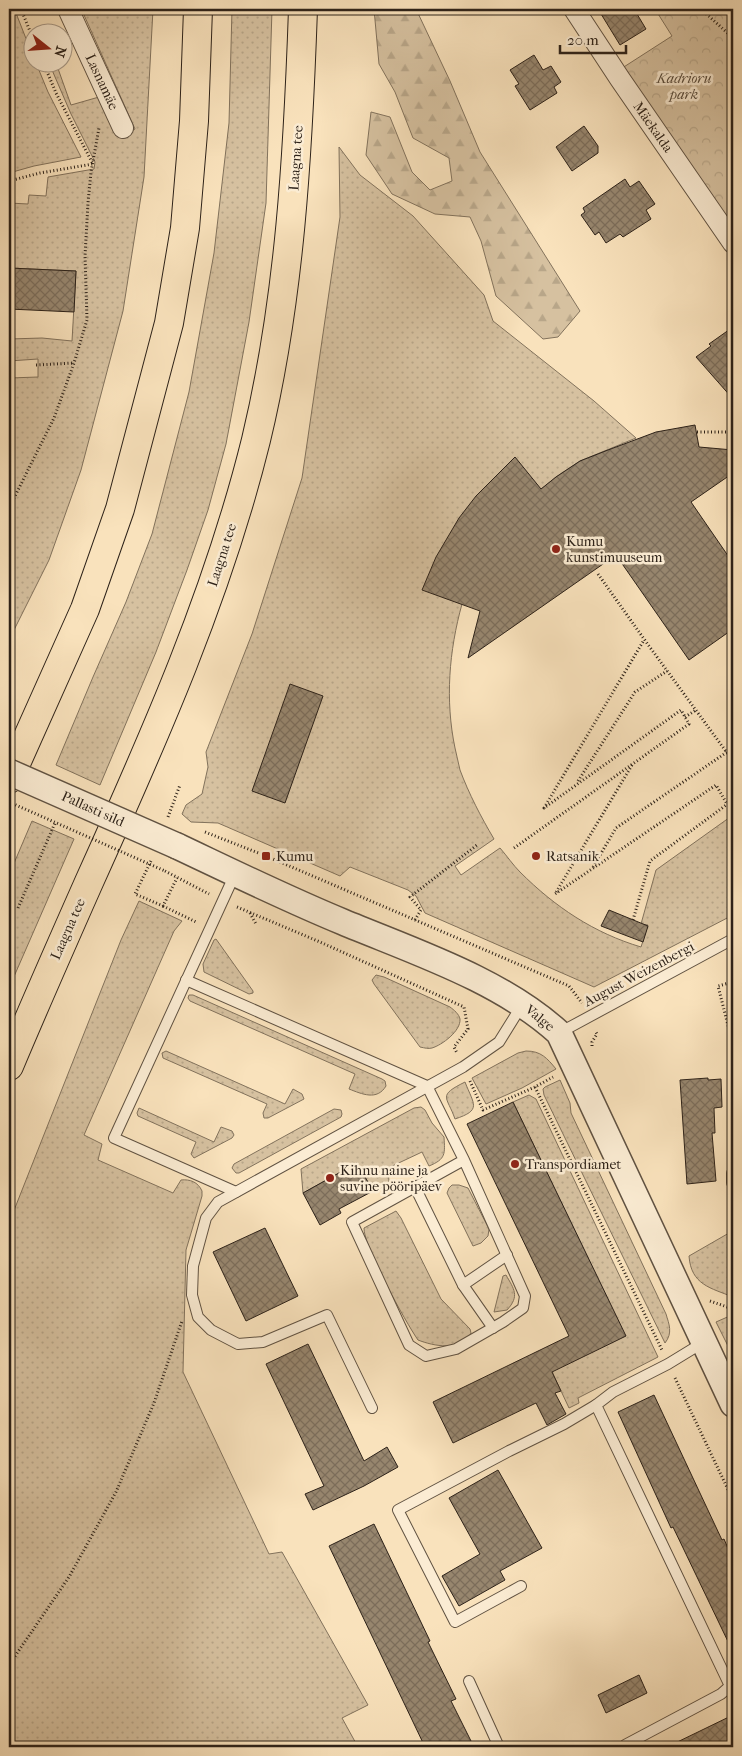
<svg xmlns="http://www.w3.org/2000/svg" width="742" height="1756" font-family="'IM FELL French Canon',serif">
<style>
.grass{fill:url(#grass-dots);stroke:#82725c}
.forest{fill:url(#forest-firs);stroke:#82725c}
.park{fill:url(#park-crowns);stroke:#82725c}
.building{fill:url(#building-cross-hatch);stroke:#2d2219}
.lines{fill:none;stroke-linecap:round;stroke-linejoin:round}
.service-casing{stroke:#605242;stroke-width:12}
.minor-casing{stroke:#605242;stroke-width:22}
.tertiary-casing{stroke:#605242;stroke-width:28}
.primary-casing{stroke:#2d2219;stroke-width:30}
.path{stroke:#2d2219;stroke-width:3;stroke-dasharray:1 2.5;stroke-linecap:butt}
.service{stroke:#fbecd3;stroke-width:10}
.minor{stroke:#fbecd3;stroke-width:20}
.tertiary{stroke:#fbecd3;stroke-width:25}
.primary{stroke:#f9e2bc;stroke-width:28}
.tertiary-bridge-casing{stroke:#605242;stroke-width:28;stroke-linecap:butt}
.path-bridge{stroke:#2d2219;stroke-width:3;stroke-dasharray:1 2.5;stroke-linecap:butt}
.tertiary-bridge{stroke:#fbecd3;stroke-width:25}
.poi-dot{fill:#8f2418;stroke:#fbecd3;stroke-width:2}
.labels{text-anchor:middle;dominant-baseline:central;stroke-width:5;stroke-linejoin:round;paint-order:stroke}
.park-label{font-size:14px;font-style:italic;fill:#574a3b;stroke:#fbecd3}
.street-label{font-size:14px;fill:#2d2219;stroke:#fbecd3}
.poi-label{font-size:14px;fill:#2d2219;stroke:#fbecd3;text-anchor:start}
</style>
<defs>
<pattern id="grass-dots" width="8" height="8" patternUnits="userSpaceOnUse" patternTransform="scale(1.25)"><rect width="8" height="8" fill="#d6c1a0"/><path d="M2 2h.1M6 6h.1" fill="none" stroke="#b8a689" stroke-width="1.8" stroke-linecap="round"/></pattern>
<pattern id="forest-firs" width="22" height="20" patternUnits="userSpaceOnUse" patternTransform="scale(1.25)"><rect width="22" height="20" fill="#d6c1a0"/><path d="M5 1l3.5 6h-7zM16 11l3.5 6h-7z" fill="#b8a689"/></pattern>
<pattern id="park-crowns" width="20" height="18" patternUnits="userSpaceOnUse" patternTransform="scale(1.25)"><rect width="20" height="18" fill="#d6c1a0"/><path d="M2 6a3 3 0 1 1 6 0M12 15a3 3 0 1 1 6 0" fill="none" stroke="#b8a689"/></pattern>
<pattern id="building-cross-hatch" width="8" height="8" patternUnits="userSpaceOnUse" patternTransform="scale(1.25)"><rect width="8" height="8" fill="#97866e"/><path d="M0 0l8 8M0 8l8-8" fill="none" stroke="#7c6d5a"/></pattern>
</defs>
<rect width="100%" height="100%" fill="#f9e2bc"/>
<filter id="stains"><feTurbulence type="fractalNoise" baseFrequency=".004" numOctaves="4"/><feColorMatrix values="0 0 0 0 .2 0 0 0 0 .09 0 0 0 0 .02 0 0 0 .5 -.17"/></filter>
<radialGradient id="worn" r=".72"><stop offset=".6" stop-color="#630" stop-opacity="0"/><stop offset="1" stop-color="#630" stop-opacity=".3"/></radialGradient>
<!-- grass -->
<g class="grass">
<polygon points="99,9 153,9 144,177 123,311 81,470 49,560 9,640 9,378 38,377 38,359 9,361 9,339 42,338 72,341 76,271 9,268 9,203 28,204 29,195 46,196 48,177 94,169 95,162 71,114 49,63 56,63 71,105 99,97 121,138 135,129 84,15"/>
<polygon points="232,9 272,9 266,203 249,322 226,444 208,510 187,570 156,652 100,785 56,765 93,677 126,602 152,534 189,392 214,253 229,123"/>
<polygon points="16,13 32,54 32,62 36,63 48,92 81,157 34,166 9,173 10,133 9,133 9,19"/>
<path d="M339,147l21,28 53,41 71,79 9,26 101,80 42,37 -56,23 -24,16 -23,19 -71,108c-13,47 -17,96 -7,144 2,7 3,15 5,22 9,24 21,47 34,69l-39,27 6,9 39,-27c7,8 13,17 20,24 35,35 74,61 121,75l7,-22 -7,-1 15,-54 77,-55v100l-139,72 -169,-74 -9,-17 -8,-6 -58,-23 -10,9 -122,-53 -27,-1 -9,-8 4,-9 16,-11 6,-27 -2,-15 46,-118 50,-156 38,-261z"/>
<polygon points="32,821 74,839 9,988 9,875"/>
<path d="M139,901l43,20 -8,10 -90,204 18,9 -4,16 75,33 8,-13c9,-1 17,2 21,11v5l-16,54 -3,122 86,182 13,-2 86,153 -26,13 16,29h-349v-524l112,-283z"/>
<polygon points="216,939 253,991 253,993 249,994 204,972 203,964 214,940"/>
<path d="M376,975l8,2 66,30c4,3 9,7 10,12 1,12 -18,26 -28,29 -4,1 -7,0 -12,-1l-46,-63 -2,-4z"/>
<path d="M189,995h4l189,84 3,2 1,5c-9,15 -24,8 -37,3l6,-15 -165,-73 -2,-3z"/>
<polygon points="166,1051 285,1104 293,1089 302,1094 304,1099 268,1118 264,1118 263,1113 267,1104 163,1058 162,1053"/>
<path d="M526,1051c15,0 21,7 30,18l-34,19 -36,16 -14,-26 46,-25z"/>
<path d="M560,1080l10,23 1,10 95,201c3,10 7,19 -1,29l-121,-248 -1,-6 2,-2z"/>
<path d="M465,1082c9,23 17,28 -10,37 -8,-23 -18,-23 10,-37z"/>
<polygon points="529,1095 536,1099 658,1357 578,1398 579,1403 569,1408 547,1361 625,1336 513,1102"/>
<path d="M421,1107l4,3 7,13 12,14c1,17 2,22 -15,29l-7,-14 -34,16 1,14c-4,5 -10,8 -17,7l-15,-26 -54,30 -2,-24 113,-61z"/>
<polygon points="139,1108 214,1142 221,1127 232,1131 234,1135 232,1138 194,1158 191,1154 196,1142 138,1116 137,1113"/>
<polygon points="334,1109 341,1110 342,1114 341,1117 239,1173 236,1173 232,1168 234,1164"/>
<polygon points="452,1185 459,1185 468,1188 489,1229 488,1236 481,1243 473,1246 447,1193 449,1188"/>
<path d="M396,1211l5,7 40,81 29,30 1,4c-9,19 -38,13 -53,7 -12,-17 -55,-95 -54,-112z"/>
<path d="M729,1233l4,9v55c-22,-9 -42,-12 -44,-41z"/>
<path d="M506,1275c8,14 14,21 1,35l-13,2 9,-36z"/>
<polygon points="732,1315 733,1316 733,1356 716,1322"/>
</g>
<!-- forest -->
<polygon class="forest" points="374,9 416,9 450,81 480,152 580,311 558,337 543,339 496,296 481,241 470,217 435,214 392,194 366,155 371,112 390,117 412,172 430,190 452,181 449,158 413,138 395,92 379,64"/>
<!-- park -->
<polygon class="park" points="655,9 733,9 733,243 616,72 672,36"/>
<!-- building -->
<g class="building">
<polygon points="598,9 634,9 646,29 620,45"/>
<polygon points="534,55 543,70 551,66 561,82 554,87 557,93 530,110 515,86 519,84 510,70"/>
<polygon points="584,126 598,146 598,153 572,171 556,147"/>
<polygon points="625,179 630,187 639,181 655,204 646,210 651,219 623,237 620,234 606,243 599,232 595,235 581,215 585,212 583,208"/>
<polygon points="9,268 76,271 74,312 9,309"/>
<polygon points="733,327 733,399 696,357 711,346 709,344"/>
<polygon points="695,425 699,447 733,450 733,473 691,502 733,563 733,629 689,660 616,555 468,658 480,611 422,590 436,557 459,518 476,496 515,457 541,489 556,477 580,461 608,450 656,432"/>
<polygon points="290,684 323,696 285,803 252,791"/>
<polygon points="609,910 648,926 643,942 601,926"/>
<polygon points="708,1078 708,1080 721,1079 722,1107 714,1108 715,1133 712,1133 716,1181 687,1184 680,1080"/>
<polygon points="513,1102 626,1336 552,1372 561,1391 555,1393 566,1414 547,1425 536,1403 453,1443 433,1402 569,1336 467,1124"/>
<polygon points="357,1163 373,1191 339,1209 341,1213 320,1225 303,1193"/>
<polygon points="265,1228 298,1296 246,1321 213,1252"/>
<polygon points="308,1344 364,1461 387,1447 398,1467 364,1486 313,1510 305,1494 324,1486 266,1364"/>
<polygon points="654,1395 722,1540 724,1539 733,1560 733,1652 673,1527 671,1528 618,1412"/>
<polygon points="498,1470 542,1548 500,1571 505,1580 459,1606 442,1576 480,1554 449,1498"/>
<polygon points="374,1524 430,1641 428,1642 456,1699 451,1701 474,1747 425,1747 329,1546"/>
<polygon points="639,1675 647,1693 606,1713 598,1695"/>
<polygon points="733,1715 733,1747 667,1747"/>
</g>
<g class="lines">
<defs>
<g id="service">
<polyline points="235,874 114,1138 236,1192"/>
<polyline points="186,980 427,1086 464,1160 352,1222 409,1345 426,1356 456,1349 503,1322 523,1308 525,1296 464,1160"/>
<polyline points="559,1033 733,939"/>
<polyline points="732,1173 732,1183"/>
<polyline points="415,1187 463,1285 493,1328"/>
<polyline points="463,1285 507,1255"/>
<polyline points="372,1408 327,1315 263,1342 238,1344 211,1330 198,1317 192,1295 193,1266 206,1218 218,1202 463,1067 499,1042 522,1005"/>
<polyline points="521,1586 455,1622 398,1510 509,1451 564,1424 596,1405"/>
<polyline points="469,1681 499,1747"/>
<polyline points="626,1747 625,1745 721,1694 730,1686 596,1405 613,1392 668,1364 704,1342"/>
</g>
<g id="minor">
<polyline points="68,9 123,128"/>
<polyline points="574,9 620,79 733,243"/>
</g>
<path id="tertiary" d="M177,846c55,26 110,53 166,76 72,30 158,58 216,111l174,371"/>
<g id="primary">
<polyline points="9,779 85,609 120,509 169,323 185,228 194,121 198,9"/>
<path d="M9,1066c26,-62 53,-123 80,-184 65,-144 129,-288 167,-442 34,-141 42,-287 47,-431"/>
</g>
</defs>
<!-- service casing -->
<use href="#service" class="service-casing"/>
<!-- minor casing -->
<use href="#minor" class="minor-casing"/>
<!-- tertiary casing -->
<use href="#tertiary" class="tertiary-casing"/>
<!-- primary casing -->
<use href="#primary" class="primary-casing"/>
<!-- path -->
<g class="path">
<polyline points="21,9 32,36"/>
<polyline points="701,9 733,38"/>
<polyline points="9,181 40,173 93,164 56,93 43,62"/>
<polyline points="36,365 74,363"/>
<polyline points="697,432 733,432"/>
<polyline points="9,508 54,418 74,363 87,320 85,256 88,203 91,172 99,128"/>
<polyline points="598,574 649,646 733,761"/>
<polyline points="685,717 696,710"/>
<polyline points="632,765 555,894 716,785 727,804"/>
<polyline points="578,781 635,692 667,671"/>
<polyline points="168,817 180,785"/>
<polyline points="205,832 266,856 569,986 582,1003"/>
<polyline points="514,848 689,724 681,710 544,808 644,640"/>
<polyline points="151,861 135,894 163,906 177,878"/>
<polyline points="593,867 616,828 727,752"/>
<polyline points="165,871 209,894"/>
<polyline points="163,906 196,922"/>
<polyline points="237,907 320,942 464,1007 468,1029 454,1047 457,1053"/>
<polyline points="18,908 55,823"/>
<polyline points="250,913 256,924"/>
<polyline points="415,920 421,910 410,897 477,845"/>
<polyline points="633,920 650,861 733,800"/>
<polyline points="733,982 718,986 732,1041 733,1064"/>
<polyline points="592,1046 592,1042 597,1034 595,1031"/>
<polyline points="470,1081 483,1110 535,1087 553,1077"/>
<polyline points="535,1087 662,1350"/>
<polyline points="710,1301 733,1309"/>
<polyline points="675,1378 733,1500"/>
<polyline points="9,1665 69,1577 116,1492 154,1403 182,1321"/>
</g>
<!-- service -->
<use href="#service" class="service"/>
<!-- minor -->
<use href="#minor" class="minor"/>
<!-- tertiary -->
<use href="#tertiary" class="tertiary"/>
<!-- primary -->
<use href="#primary" class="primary"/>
<defs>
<polyline id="tertiary-bridge" points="9,772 177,846"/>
</defs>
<!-- tertiary-bridge casing -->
<use href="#tertiary-bridge" class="tertiary-bridge-casing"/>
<!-- path-bridge -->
<polyline class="path-bridge" points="9,802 165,871"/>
<!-- tertiary-bridge -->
<use href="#tertiary-bridge" class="tertiary-bridge"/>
</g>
<!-- markers -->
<g class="poi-dot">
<circle cx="556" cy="549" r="5"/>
<rect x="261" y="851" width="10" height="10" rx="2.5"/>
<circle cx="536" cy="856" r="5"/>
<circle cx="515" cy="1164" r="5"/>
<circle cx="330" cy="1178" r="5"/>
</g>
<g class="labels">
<!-- park labels -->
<g class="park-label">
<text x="684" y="78">Kadrioru<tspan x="684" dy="16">park</tspan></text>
</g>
<!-- street labels -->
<g class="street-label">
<text transform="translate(102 82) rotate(65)">Lasnamäe</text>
<text transform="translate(653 127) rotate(55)">Mäekalda</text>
<text transform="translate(296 158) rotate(-86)">Laagna tee</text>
<text transform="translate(222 555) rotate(-72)">Laagna tee</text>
<text transform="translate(93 809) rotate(24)">Pallasti sild</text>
<text transform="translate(68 929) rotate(-66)">Laagna tee</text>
<text transform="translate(639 974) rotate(-28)">August Weizenbergi</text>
<text transform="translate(540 1018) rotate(39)">Valge</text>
</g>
<!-- poi labels -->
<g class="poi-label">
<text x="566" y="541">Kumu<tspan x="566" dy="16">kunstimuuseum</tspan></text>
<text x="276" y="856">Kumu</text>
<text x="546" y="856">Ratsanik</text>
<text x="525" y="1164">Transpordiamet</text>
<text x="340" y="1170">Kihnu naine ja<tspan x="340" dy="16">suvine pööripäev</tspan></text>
</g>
</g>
<!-- margin -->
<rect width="742" height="1756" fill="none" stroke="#f9e2bc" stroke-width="30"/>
<rect x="10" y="10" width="722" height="1736" fill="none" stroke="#2d2219" stroke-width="2.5"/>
<rect x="15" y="15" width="712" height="1726" fill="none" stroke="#2d2219"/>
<!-- north arrow -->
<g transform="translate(48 48) rotate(107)"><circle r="24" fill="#fbecd3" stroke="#a99b89"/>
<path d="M0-4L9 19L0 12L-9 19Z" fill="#8f2418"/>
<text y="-8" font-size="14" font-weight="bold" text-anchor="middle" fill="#2d2219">N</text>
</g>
<!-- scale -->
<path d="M560 45v8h66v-8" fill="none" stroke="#2d2219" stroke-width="2.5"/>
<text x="567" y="45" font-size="15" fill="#2d2219" stroke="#fbecd3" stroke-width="4" paint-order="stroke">20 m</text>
<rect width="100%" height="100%" filter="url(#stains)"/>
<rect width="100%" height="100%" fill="url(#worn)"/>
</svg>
